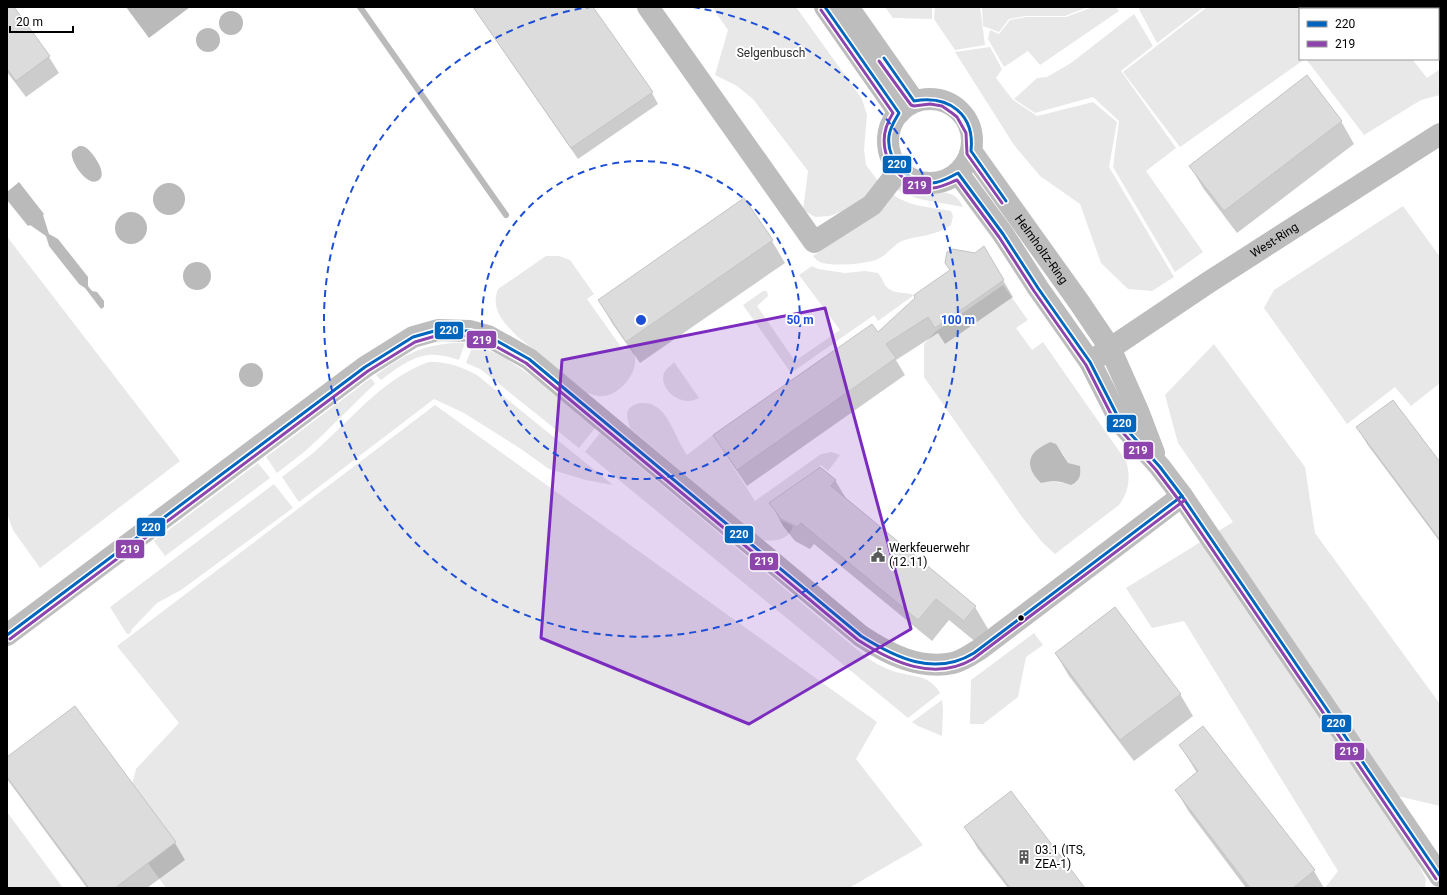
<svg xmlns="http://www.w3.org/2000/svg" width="1447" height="895" font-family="Roboto,sans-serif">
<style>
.green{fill:#e8e8e8;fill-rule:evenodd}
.water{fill:#bababa}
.shadow{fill:#0003}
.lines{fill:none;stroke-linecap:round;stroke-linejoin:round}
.stream{stroke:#bababa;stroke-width:6}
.building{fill:#dcdcdc;stroke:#c4c4c4}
.minor{stroke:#bdbdbd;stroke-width:22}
.bus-1-casing{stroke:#fff;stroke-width:6}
.bus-2-casing{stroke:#fff;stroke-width:6}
.bus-1{stroke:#0065bd;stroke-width:3}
.bus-2{stroke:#8e44ad;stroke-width:3}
.marked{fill:#7b2cbf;fill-opacity:0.2;stroke:#7b2cbf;stroke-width:3;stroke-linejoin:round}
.ring{fill:none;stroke:#1d4ed8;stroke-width:2;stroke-dasharray:7 5}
.bus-dot{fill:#000;stroke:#fff;stroke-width:1.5}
.labels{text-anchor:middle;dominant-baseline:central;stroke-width:4;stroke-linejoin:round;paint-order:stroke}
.park-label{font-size:12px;fill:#2d2d2d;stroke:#fff}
.street-label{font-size:12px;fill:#000;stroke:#fff}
.poi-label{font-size:12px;fill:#000;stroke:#fff;text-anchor:start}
.centre{fill:#1d4ed8;stroke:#fff;stroke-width:2}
.ring-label{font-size:12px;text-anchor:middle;font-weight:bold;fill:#1d4ed8;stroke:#fff;stroke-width:4;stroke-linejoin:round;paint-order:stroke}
.line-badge{stroke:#fff;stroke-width:1.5}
.badge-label{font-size:11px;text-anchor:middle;font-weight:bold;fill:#fff}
</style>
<rect width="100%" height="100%" fill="#fff"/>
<!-- green -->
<g class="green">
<polygon points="712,7 796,7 862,99 867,115 864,150 866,165 878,181 863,200 845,210 830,216 815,217 803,210 808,171 753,99 737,86 715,75 728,30"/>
<polygon points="885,7 932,7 932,19 893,18"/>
<polygon points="935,7 980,7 985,45 955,50 934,19"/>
<polygon points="982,7 1088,7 1065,16 1026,16 1009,19 999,32 983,26"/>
<polygon points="1093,7 1116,7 1119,11 1040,65 1028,51 1004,67 988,39 990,30 999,34 1010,20 1026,17 1066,17"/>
<polygon points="1141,7 1204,7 1157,43 1139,9"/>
<polygon points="1207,7 1371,7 1373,9 1300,9 1300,59 1305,59 1180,147 1123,72"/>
<polygon points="1134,14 1153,46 1121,71 1176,148 1146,171 1203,252 1175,272 1113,167 1119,121 1093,97 1035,113 1014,99 1037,78 1047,77 1071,63"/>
<polygon points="990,47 1002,69 996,78 1013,100 1037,116 1093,102 1117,122 1109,167 1174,277 1152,291 1128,289 1101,263 1080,204 1040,176 1014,145 955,52"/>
<polygon points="1306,59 1412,59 1427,78 1440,69 1440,95 1421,100 1364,135"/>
<path d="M903,182c6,4 12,7 19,9 17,3 32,-4 41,16l-44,-8 -18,-7 -4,-3z"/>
<path d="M892,194c18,13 38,13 59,17l2,5 -2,9c-14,11 -32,10 -49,16 -9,4 -15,14 -24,18 -11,5 -47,8 -58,3 -3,-1 -5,-4 -7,-6l57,-39z"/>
<polygon points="1403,206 1440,257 1440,383 1411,406 1395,387 1347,424 1264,308 1274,290"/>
<polygon points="8,238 180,461 40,568 13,530 7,514"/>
<path d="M546,256h13l11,4 24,34 -7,5 37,52 6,-4c16,17 -8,48 -27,49 -6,1 -11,-2 -16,-3l-69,-56c-14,-14 -28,-27 -20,-48z"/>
<path d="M812,266l6,3 27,4 20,-2 13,2c5,5 5,12 11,16 7,5 17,3 25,6l-36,26 -4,-6 -83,58 -48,-68 20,-14h4l1,5 -11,10 38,55 45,-31 -41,-55z"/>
<path d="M1003,285l25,35 -12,8 16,22 11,-8 83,119c5,15 3,31 -7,44l-64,49 -13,-12 -20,-25 -98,-140v-33l11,-12zM1050,442c19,14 18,19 14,41l-15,-2 -8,1c-18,-17 -12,-30 9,-40z"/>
<path d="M452,343h13l-6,17c-10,-3 -20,-6 -31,-5 -17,2 -34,15 -47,25l-5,-5c27,-19 43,-29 76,-32z"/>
<polygon points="1214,344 1305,467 1315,533 1440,704 1440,806 1380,792 1426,879 1425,888 1325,888 1338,871 1184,621 1152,628 1126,588 1233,522 1178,443 1165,395"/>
<path d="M473,345c42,10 88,56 122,83l-16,20 -90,-72 -9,-7 -14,-6z"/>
<path d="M429,362c17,-1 34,5 48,13l136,110 -27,-5 -37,-11 -28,-20 -57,-36 -30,-14 -135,103 -17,-25c14,-11 30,-22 43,-35 33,-30 61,-65 104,-80z"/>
<path d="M674,362l25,36c-18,11 -43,-11 -34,-27 2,-3 7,-6 9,-9z"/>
<path d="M371,378l4,6c-24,22 -46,46 -71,68 -9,7 -18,14 -27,21l-11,-16z"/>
<path d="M640,403c5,0 9,0 13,2 16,6 24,37 34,50l26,-20 42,66 66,-47 11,-2 8,3 -12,16 -7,-6 -52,38 11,17 13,6c-4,14 -18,16 -31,14l-132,-112c-4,-13 -6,-21 10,-25z"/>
<polygon points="435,405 877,722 856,759 923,845 849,888 166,888 145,859 129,796 136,769 179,723 117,646"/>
<path d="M600,433l267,225c7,4 15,9 23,12 20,8 38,2 50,23l-32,25 -323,-266z"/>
<polygon points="258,463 270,478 165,556 154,541"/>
<polygon points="274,484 293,508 181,590 157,603 132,629 130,634 127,634 110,607"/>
<polygon points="1034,633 1043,645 1026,657 1018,697 983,724 970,724 971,680"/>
<polygon points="942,700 943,709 942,736 918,726 912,722"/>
<polygon points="7,812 63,888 7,888"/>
</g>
<!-- water -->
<g class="water">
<polygon points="126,7 190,7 149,38"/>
<circle cx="231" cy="23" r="12"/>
<circle cx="208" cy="40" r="12"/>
<path d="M79,146c3,0 4,0 6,1 7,4 22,25 15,32 -11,12 -31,-19 -28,-27 1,-3 5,-4 7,-6z"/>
<polygon points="19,182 44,214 43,215 49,234 58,239 88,277 88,286 92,291 97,292 104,301 104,307 101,309 85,288 79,284 49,246 46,236 30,225 28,226 7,200 7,192"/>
<circle cx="169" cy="199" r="16"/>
<circle cx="131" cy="228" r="16"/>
<circle cx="197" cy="276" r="14"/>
<circle cx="251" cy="375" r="12"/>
<path d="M1050,442l6,2 12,19 12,3c1,9 0,15 -9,19 -10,-4 -19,-5 -30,-2 -18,-18 -13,-31 9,-41z"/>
</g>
<!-- shadow -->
<g class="shadow">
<polygon points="7,7 13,7 49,57 59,73 26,97 7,72"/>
<polygon points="473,7 592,7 652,93 658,104 578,159"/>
<polygon points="1341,121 1354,144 1237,233 1203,188 1190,166"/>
<polygon points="744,200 772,241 785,263 640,363 612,323 599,300"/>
<polygon points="984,248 1013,297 945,344 938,333 896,360 905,375 747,486 724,452 715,435 878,334 951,270"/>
<polygon points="1357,427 1440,464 1440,542 1367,444"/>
<polygon points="835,480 847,500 975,607 988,629 977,643 949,620 932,641 814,544 810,549 795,541 783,526 771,504"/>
<polygon points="1056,654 1180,694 1193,716 1134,761 1069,676"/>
<polygon points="75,708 175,843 185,860 147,888 87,888 7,779 7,759"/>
<polygon points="1203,728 1314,871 1324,888 1246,888 1189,812 1176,790 1197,773 1180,745"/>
<polygon points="965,827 1083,888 1008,888 978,849"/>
</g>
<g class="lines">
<!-- stream -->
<polyline class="stream" points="360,7 506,215"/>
</g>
<!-- building -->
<g class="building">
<polygon points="7,7 14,7 50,56 16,81 7,69"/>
<polygon points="473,7 593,7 653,92 571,148"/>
<polygon points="1307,75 1342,121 1224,211 1189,166"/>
<polygon points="744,198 773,240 626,342 598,300"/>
<polygon points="984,246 1004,280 935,328 928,317 886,344 896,358 737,470 713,435 872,324 878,332 915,298 914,295 950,270 945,263 947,252 953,249 975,253"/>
<polygon points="1393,400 1440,462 1440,540 1356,427"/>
<polygon points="820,467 836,480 831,486 976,606 964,621 936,599 918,620 801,523 797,527 781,519 769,503"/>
<polygon points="1115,607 1181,694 1120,740 1055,653"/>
<polygon points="75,706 176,842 115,888 89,888 7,777 7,757"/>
<polygon points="1203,726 1315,870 1293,888 1250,888 1175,790 1198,771 1179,745"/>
<polygon points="1011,791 1085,888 1010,888 964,827"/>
</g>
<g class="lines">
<!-- minor -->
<g class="minor">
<polyline points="648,7 814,242 872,205 900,169"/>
<polyline points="825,7 899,113"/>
<polyline points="848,7 914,101"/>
<circle cx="930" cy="141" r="42"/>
<path id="s1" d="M971,151l108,151 31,46 28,63 16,42"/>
<polyline points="958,173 1003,234 1038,288 1090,362 1121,423 1160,467 1182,496 1440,876"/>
<path id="s2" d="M1090,362l119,-80 231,-148"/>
<path d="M7,635l358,-268 48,-30 25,-7 32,1 18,5 41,23 332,277c27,18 58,34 92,27 9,-2 19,-9 27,-14l202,-153"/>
</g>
<defs>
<g id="bus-1">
<path d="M825,7l74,106c-4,7 -9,14 -10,23 -3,23 19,48 43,47 9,0 18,-6 26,-10l45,61 35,54 52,74 31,61 39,44 22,29 258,380"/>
<path d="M884,58l30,43c35,-6 61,13 57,50l35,50"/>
<path d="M7,635l358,-268 48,-30 25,-7 32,1 18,5 41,23 332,277c35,22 74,41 113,17l208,-157"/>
</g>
<g id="bus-2">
<path d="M821,10l72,103c-16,25 -10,54 17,69 7,4 16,7 23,6 9,-1 16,-5 24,-8l42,57 35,54 52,74 31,61 39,44 22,29 258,380"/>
<polyline points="879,61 911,105 914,106 930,104 942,106 952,113 957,117 966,133 967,154 1002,203"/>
<path d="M10,639l358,-268 47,-29 24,-7 30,1 17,5 40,22 332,277c34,22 76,42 115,19l212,-159"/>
</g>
</defs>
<!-- bus-1 casing -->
<use href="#bus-1" class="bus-1-casing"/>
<!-- bus-2 casing -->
<use href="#bus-2" class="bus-2-casing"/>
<!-- bus-1 -->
<use href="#bus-1" class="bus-1"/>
<!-- bus-2 -->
<use href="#bus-2" class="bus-2"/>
</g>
<!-- marked area -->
<path class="marked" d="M825,308l86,321 -162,95 -208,-86 21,-278z"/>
<!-- distance rings -->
<g class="ring">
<circle cx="641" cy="320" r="159"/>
<path d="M693 7A317 317 0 1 1 589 7"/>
</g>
<!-- icons -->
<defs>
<symbol id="civic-bare" viewBox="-9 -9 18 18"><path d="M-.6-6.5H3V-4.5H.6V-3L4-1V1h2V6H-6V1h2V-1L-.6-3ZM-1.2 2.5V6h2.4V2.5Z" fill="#595959" stroke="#fff" stroke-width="2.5" paint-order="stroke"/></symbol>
<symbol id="building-bare" viewBox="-9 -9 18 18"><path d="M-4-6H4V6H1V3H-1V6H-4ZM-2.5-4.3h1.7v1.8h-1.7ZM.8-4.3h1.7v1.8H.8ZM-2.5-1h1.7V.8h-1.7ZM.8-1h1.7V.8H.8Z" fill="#595959" stroke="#fff" stroke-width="2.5" paint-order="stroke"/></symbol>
</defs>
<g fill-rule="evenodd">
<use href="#civic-bare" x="868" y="545" width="20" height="20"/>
<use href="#building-bare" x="1014" y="847" width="20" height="20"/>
</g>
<!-- markers -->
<circle class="bus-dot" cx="1021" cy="618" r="3.5"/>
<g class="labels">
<!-- park labels -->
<g class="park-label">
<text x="771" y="53">Selgenbusch</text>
</g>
<!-- street labels -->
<g class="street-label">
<text stroke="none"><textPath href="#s2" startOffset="221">West-Ring</textPath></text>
<text stroke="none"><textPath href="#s1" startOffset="121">Helmholtz-Ring</textPath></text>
</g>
<!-- poi labels -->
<g class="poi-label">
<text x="889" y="548">Werkfeuerwehr<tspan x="889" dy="14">(12.11)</tspan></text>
<text x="1035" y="850">03.1 (ITS,<tspan x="1035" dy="14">ZEA-1)</tspan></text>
</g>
</g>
<circle cx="641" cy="320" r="6" class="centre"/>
<g class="ring-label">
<text x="800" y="324">50 m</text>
<text x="958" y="324">100 m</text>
</g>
<g class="line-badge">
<rect x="882" y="155" width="30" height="19" rx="4" fill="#0065bd"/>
<rect x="902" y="176" width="30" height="19" rx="4" fill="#8e44ad"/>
<rect x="434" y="321" width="30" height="19" rx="4" fill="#0065bd"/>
<rect x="466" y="330" width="31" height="19" rx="4" fill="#8e44ad"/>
<rect x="1106" y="414" width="31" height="19" rx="4" fill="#0065bd"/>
<rect x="1123" y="441" width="31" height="19" rx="4" fill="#8e44ad"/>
<rect x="136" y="517" width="30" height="20" rx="4" fill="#0065bd"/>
<rect x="724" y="525" width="30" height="19" rx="4" fill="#0065bd"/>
<rect x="115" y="539" width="30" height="20" rx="4" fill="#8e44ad"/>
<rect x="749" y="552" width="30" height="19" rx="4" fill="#8e44ad"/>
<rect x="1321" y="714" width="31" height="19" rx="4" fill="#0065bd"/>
<rect x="1334" y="742" width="31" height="19" rx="4" fill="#8e44ad"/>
</g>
<g class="badge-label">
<text x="897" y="168">220</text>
<text x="917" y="189">219</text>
<text x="449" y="334">220</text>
<text x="482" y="344">219</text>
<text x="1122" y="427">220</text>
<text x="1138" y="454">219</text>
<text x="151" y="531">220</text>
<text x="739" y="538">220</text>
<text x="130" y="553">219</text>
<text x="764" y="565">219</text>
<text x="1336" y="727">220</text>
<text x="1349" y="755">219</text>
</g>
<!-- border -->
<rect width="1447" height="895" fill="none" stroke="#000000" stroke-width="16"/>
<!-- legend -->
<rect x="1299" y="8" width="140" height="52" fill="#ffffff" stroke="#999999"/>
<rect x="1307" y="21" width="20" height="6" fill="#0065bd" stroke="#999999"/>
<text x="1335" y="28" font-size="12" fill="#000000">220</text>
<rect x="1307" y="41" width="20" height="6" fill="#8e44ad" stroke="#999999"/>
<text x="1335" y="48" font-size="12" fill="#000000">219</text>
<!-- scale -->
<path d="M10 26v6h63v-6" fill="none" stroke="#000000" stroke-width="2"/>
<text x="16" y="26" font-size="12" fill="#000000" stroke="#ffffff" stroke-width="3" paint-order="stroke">20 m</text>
</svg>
